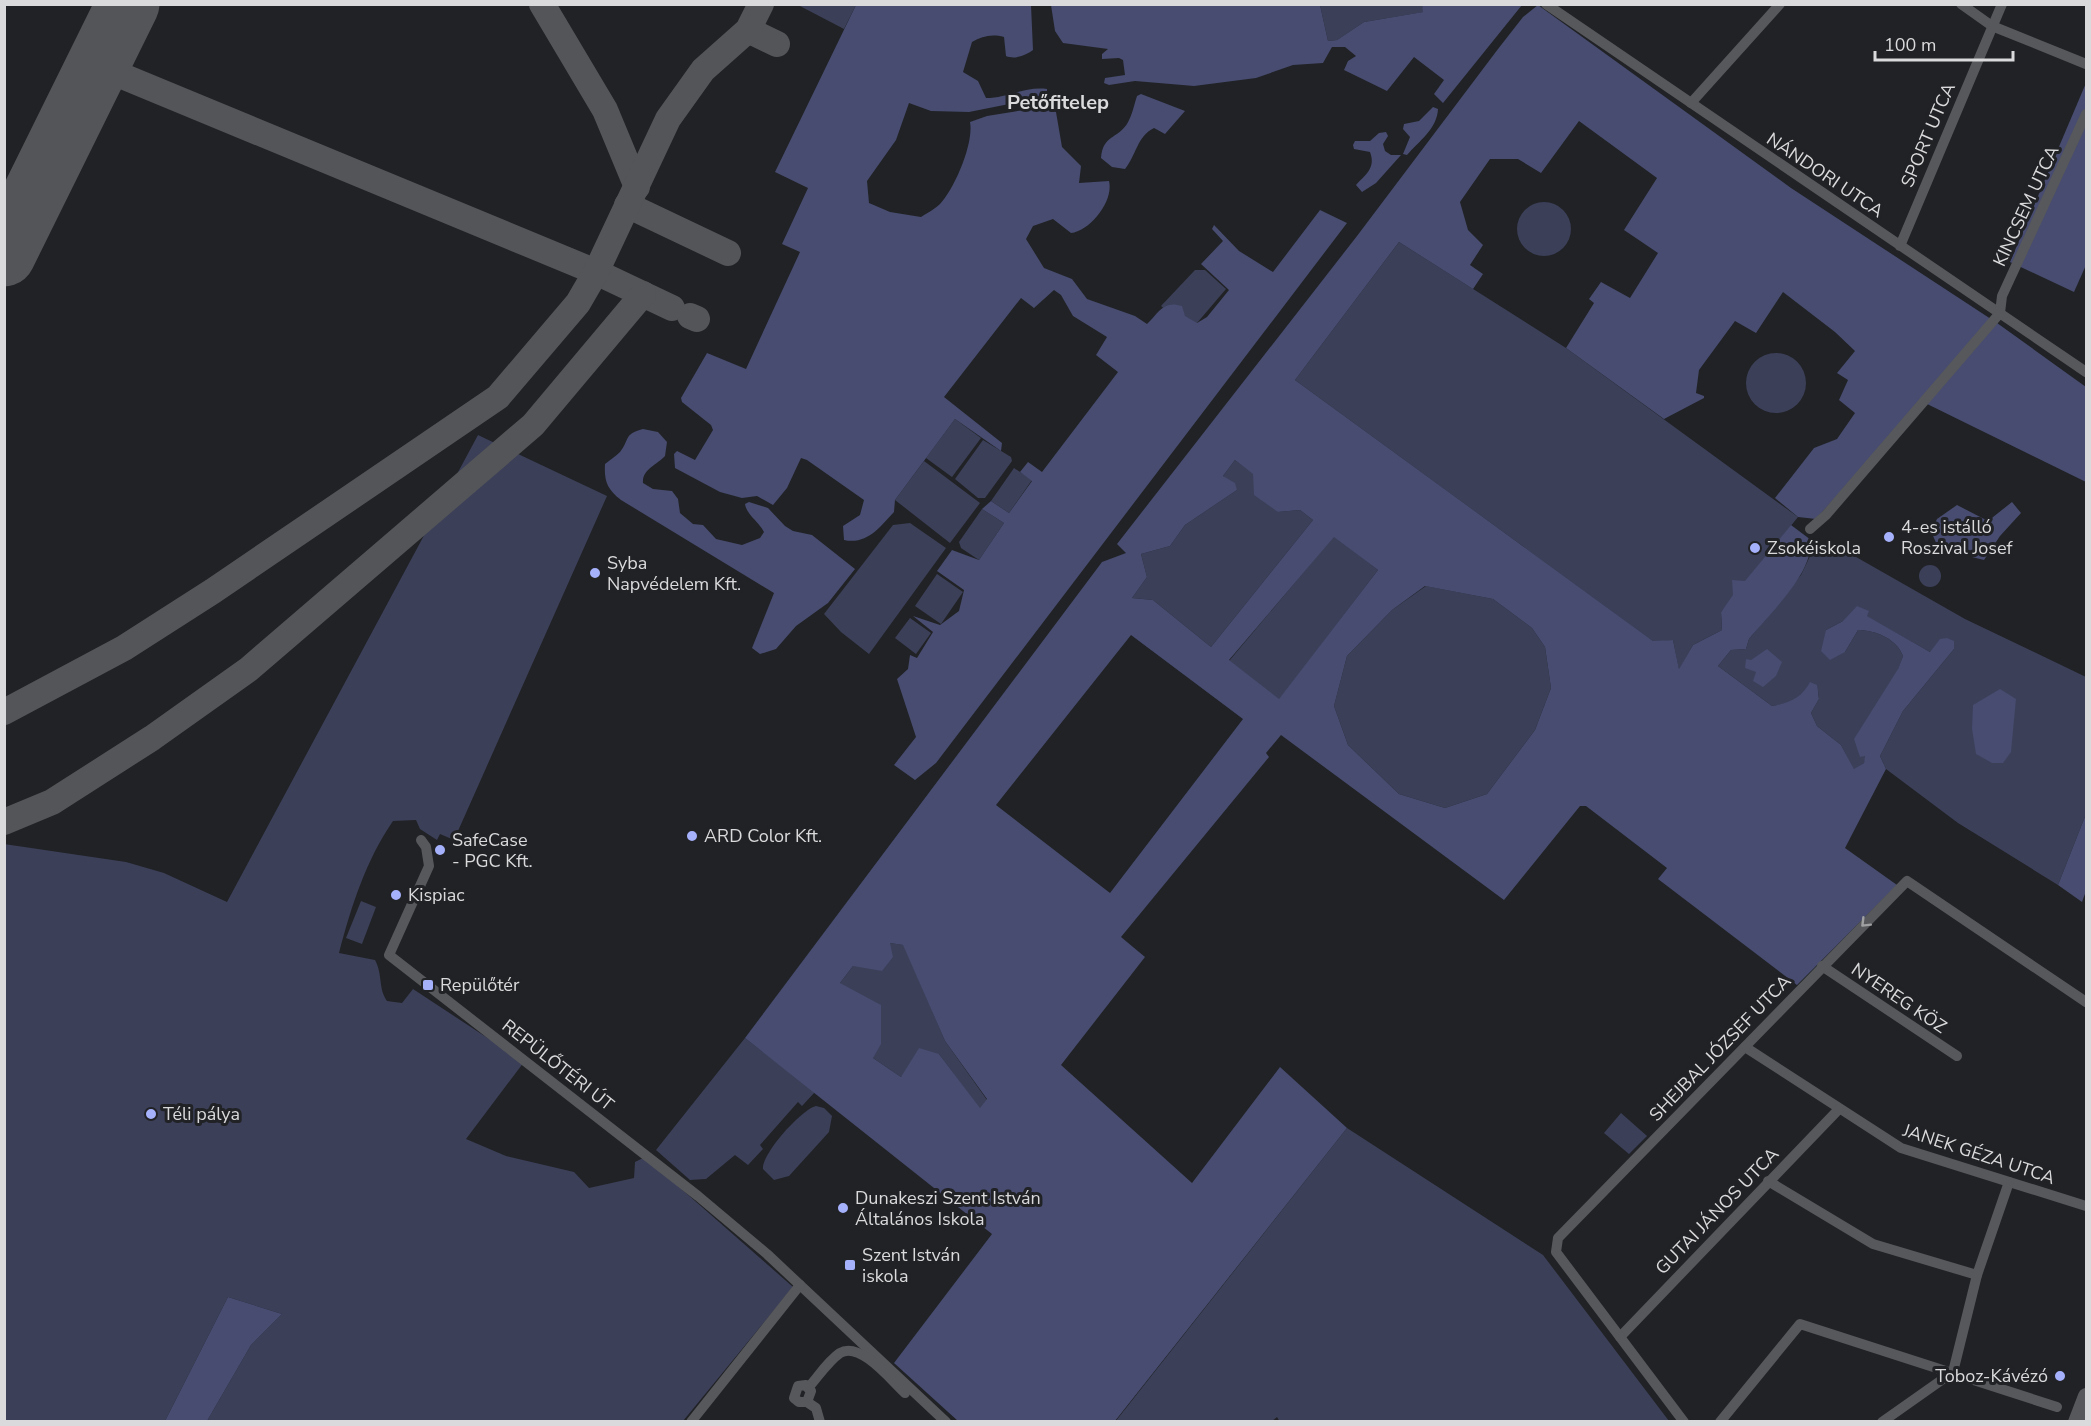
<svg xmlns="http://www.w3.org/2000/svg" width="2091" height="1426" font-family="'Nunito Sans',sans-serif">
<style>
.green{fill:#3b3f58}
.forest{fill:#474c70;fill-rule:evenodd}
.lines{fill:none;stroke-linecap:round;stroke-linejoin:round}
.taxiway{stroke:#545558;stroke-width:26}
.runway{stroke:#545558;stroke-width:63}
.street{stroke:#57585b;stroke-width:10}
.secondary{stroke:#57585b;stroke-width:16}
.oneway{stroke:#9fa0a2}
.poi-dot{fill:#a6b1fc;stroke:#212225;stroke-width:2}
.labels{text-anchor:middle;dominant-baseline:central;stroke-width:6;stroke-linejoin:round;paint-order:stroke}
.street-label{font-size:18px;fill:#dadadc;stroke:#212225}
.poi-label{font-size:18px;fill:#dadadc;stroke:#212225;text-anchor:start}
.neighbourhood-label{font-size:20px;font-weight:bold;fill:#dadadc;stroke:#212225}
</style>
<rect width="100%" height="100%" fill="#212225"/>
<!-- green -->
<g class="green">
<polygon points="798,5 856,5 844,29"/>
<polygon points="1320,5 1422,5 1424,12 1364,22 1337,40 1328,41"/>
<circle cx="1544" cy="229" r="27"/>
<polygon points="1399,242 1566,348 1798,517 1721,612 1722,630 1693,645 1679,670 1673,640 1654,642 1295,380"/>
<polygon points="1195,270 1205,270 1226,289 1191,330 1161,306"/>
<circle cx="1776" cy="383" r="30"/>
<polygon points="955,419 981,438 952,477 926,458"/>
<path d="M478,435l129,61 -153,344 -14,-6 -3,6 -17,-11 -4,-9 -23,1c-27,39 -42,86 -54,132l36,7c8,15 3,28 12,41l15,2 11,-14 111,73 -58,77 40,17 68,16 15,16 45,-10 1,-16 10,-5 148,130 -110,134h-476l44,-76 31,-31 -54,-17 -63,124h-160l-1,-577 122,18 38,11 63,29z"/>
<polygon points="983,440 1011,457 1012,461 985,498 978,498 955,479"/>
<polygon points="1235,460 1254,474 1278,512 1300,510 1313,520 1211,647 1153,600 1132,598 1147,577 1141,554 1170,546 1185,525 1237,490 1223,476"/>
<polygon points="924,461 980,503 950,543 895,500"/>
<polygon points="1014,468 1032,480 1009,513 991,501"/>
<polygon points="982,509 1004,523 979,560 961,548 959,542"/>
<polygon points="910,523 946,548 869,654 841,632 824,614 893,525"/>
<polygon points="1334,536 1378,570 1279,700 1229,661"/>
<path d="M1828,541l137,78 121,58v137l-28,71 -100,-62 -72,-54 -6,-13 23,-45 51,-62 -24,3 -64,-36 -23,5 -17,9 19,22 13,-22c17,0 39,9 45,26l-39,107 -10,7 -13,-25 -24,-19 -6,-13 8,-14 -1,-7 -10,-4 -17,15 -19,3 -54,-40 13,-16 15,-1 3,-10 52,-64 11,-23 8,-1z"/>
<circle cx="1930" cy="576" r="11"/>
<polygon points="937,574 963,592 941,624 915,606"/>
<polygon points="1426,586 1493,599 1532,628 1545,647 1551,688 1535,730 1487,794 1445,808 1399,794 1348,745 1334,706 1347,656 1392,610"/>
<polygon points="910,618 931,633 916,654 895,638"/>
<polygon points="361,901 376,907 362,944 346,938"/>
<polygon points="890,943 904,945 945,1041 987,1100 980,1109 939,1054 901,1077 873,1058 840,983 853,966"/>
<polygon points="745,1038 815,1092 802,1106 798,1102 760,1145 763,1149 748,1165 735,1155 706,1179 690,1180 656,1150"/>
<path d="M816,1106l8,2 8,8 -3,16 -40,44 -15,4 -11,-11c-2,-15 39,-60 53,-63z"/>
<polygon points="1621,1113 1647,1136 1629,1154 1604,1133"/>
<polygon points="1347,1128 1543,1255 1669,1421 1280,1422 1277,1417 1271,1422 1115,1422"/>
</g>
<!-- forest -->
<g class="forest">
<path d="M856,5h175l2,45c-7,5 -18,10 -27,6l-2,-19c-12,-3 -22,-1 -32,5l-9,30 15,9 8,17c21,0 39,-12 61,-9v5l-3,3 -75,15 -38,-1 -22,-8 -13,37 -29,41 2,22 21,9 31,5c6,-4 14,-8 19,-13 15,-16 34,-61 30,-82l17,-6 62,-10 7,6 6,35 19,19 -2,17 30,-2c5,20 -19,50 -38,52l-18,-14 -20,7 -7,13 18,29 28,11 15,20 48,17 12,8c12,-12 17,-24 35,-18l3,10 12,7 10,-6 22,-27 -28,-26 22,-23 -11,-12 2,-4 25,26 34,21 47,-62 27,13 -411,540 -21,17 -21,-15 22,-28 -19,-58 11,-10 2,-14 7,3 16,-26 -20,-16 27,9 19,-14 5,-21 -27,-19 15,-21 27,10 25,-37 -22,-14 9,-8 18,12 23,-32 -12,-9 8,-10 14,10 76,-100 -22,-17 11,-18 -34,-21 -12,-21 -7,-5 -20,18 -13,-10 -77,99 58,46 -1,8 -46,-32 -60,81 -1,12c-14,15 -27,33 -50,28l-1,-14 17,-11 4,-15 -57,-40 -6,-2 -14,30 -14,17 -16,-9 -15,2 -22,-6 -45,-24 -1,-14 3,-3 18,9 18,-30 -2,-5 -29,-23 -1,-4 26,-45 39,16 54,-117 -18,-8 26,-56 -33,-16z"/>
<polygon points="1051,5 1320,5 1328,41 1337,40 1364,22 1423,12 1422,5 1522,5 1443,103 1434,94 1444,80 1414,57 1387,91 1344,70 1348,61 1356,56 1345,47 1332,47 1323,63 1293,65 1256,78 1194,86 1135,81 1109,85 1104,83 1105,78 1125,75 1123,60 1119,58 1102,59 1102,54 1108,49 1063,43 1055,31"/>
<path d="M1538,5l253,183 206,135 89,64v95l-165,-81 -105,118 -18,-2 -23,-19 39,-50 23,-9 18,-26 -16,-13 9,-20 -11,-7 18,-22 -20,-19 -52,-40 -27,41 -21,-12 -36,49 -3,23 8,3v2l-40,21 -98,-71 28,-45 -5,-4 12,-17 29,16 28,-45 -34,-23 33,-52 -78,-57 -38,52 -23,-14h-28l-30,43 8,28 15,15 -13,20 13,9 -10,15 -74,-47 -104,138 358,261 20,-1 6,29 14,-24 29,-15 -1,-18 12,-17 -1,-15 13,1 46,-56 20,15c2,34 -41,73 -62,99l-3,10 -15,1 -13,16 54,40c18,-3 30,-9 38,-24l7,3 2,14 -8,14 6,13 24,19 13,24 10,-6 1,-7 -5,1 -6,-18 44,-70 5,-13c-6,-17 -28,-26 -45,-26l-13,22 -15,8 -9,-9 5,-21 17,-9 14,-15 12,5 -2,5 63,36 10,-13 7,-1 7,3v8l-51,62 -23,45 6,13 -41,79 52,37 -100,100 -139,-106 9,-11 -81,-62h-6l-76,94 -223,-165 -15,18 3,4 -148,180 24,20 -84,108 131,118 88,-116 67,61 -232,293h-157l-64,-58 98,-129 -247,-196 357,-476 24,-9 -9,-9 240,-308 141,-187 25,-32zM1235,460l18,14 1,21 24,17 22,-2 13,10 -102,127 -58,-47 -21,-2 15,-21 -6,-23 29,-8 15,-21 52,-35 -2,-7 -12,-7zM1334,537l44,33 -99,129 -50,-39zM1425,586l68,13 39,29 13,19 6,41 -16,42 -48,64 -42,14 -46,-14 -51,-49 -14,-39 13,-50 45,-46zM1131,635l112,84 -133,174 -114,-88zM890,943l13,2 42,96 42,58 -7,9 -41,-54 -20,-6 -18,29 -28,-19 8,-14v-39l-41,-22 13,-17 29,5 11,-14z"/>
<polygon points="2086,83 2086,265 2074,292 2010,262"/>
<path d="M1141,94l44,17 -20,23 -11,-6c-17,8 -18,28 -29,41l-13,-2 -11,-9c2,-23 16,-19 26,-34 5,-8 7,-19 10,-28z"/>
<path d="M1433,107l5,2c-1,20 -19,32 -31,46l-4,-1 7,-17 -7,-8 1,-5 15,-3z"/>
<path d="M1386,132l2,4 -5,8 2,7 6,4h10l-25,28 -14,9 -6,-7c10,-11 20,-17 14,-33l-16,-3 -1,-4 2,-4h15l9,-8z"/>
<path d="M643,429l15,3 9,10 -2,14c-8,9 -23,13 -22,27l10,6 19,2 6,8 2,14 13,11 10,1 13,14 26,6 18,-7 4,-6c-5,-10 -18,-18 -19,-28l4,-2 19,6 17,18 8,5 19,4 43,34 -27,34 -32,23 -20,23 -16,5 -8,-6 22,-55 -153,-93c-14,-11 -17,-19 -16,-36 5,-4 11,-8 15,-12 10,-12 3,-18 23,-23z"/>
<polygon points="2012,502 2021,513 2000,536 1984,560 1972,557 1965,546 1937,545 1931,531 1937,519 1957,505 1988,521"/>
<polygon points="1767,649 1782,662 1776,676 1763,687 1753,681 1756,672 1745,668 1746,659 1751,660"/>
<polygon points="2000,689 2016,699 2011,752 2003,763 1992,763 1976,754 1972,729 1973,705"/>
<polygon points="2086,814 2086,891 2082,902 2058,885"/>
<polygon points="228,1297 282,1314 251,1345 207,1421 165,1421"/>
</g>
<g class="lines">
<!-- taxiway -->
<g class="taxiway">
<polyline points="542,4 605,110 637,187"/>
<polyline points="748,30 777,44"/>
<polyline points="98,66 596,272 672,308"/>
<polyline points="627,205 728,253"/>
<polyline points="690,316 697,319"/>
<polyline points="4,712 124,648 213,591 498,397 578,303 596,272 668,119 703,70 748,30 761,4"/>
<polyline points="4,822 52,802 152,738 249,669 533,425 643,294"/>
</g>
<!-- runway -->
<polyline class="runway" points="4,255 128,4"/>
<!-- street -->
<g class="street">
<polyline points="1546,4 2086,372"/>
<polyline points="1961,4 1992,26 2086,64"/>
<polyline points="1691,103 1780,4"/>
<polyline points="1900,246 2002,4"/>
<polyline points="1810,529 1826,515 2000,313 2002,296 2086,114"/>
<polyline points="421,840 426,847 429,866 389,955 698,1196 767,1254 946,1422"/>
<polyline points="1822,966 1957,1056"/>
<polyline points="1745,1047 1901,1148 2086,1206"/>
<polyline points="1768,1181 1873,1244 1977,1275"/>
<polyline points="1620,1337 1839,1109"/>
<path d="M808,1388c10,-11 20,-27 32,-35 20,-12 51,27 65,40"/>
<polyline points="807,1402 811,1391 806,1385 798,1386 794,1398 799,1402 807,1402 816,1408 820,1422"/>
<polyline points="691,1422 800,1285"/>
<polyline points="1684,1422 1556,1252 1558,1238 1907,881 2086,1002"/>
<polyline points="1720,1422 1800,1324 2057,1407"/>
<polyline points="1882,1422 1953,1372 1977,1275 2009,1182"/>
</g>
<!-- secondary -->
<polyline class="secondary" points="2076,1422 2086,1396"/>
</g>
<!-- one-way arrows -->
<defs><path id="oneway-chevron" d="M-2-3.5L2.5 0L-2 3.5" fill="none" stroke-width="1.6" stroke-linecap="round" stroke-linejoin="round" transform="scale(1.5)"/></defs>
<use class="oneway" href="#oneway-chevron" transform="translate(1865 923) rotate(135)"/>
<!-- markers -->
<g class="poi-dot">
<circle cx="1889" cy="537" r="6"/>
<circle cx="1755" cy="548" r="6"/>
<circle cx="595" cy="573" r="6"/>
<circle cx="692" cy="836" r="6"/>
<circle cx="440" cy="850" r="6"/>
<circle cx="396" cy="895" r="6"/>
<rect x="422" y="979" width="12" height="12" rx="3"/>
<circle cx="151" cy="1114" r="6"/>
<circle cx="843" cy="1208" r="6"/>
<rect x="844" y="1259" width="12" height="12" rx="3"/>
<circle cx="2060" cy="1376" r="6"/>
</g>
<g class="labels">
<!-- street labels -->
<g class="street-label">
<text transform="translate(1928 135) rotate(-67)">SPORT UTCA</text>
<text transform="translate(1825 175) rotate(34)">NÁNDORI UTCA</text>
<text transform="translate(2026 206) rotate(-65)">KINCSEM UTCA</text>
<text transform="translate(1899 998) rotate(34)">NYEREG KÖZ</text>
<text transform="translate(1720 1048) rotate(-46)">SHEJBAL JÓZSEF UTCA</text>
<text transform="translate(558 1065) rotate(38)">REPÜLŐTÉRI ÚT</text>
<text transform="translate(1979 1154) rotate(18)">JANEK GÉZA UTCA</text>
<text transform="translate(1717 1211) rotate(-46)">GUTAI JÁNOS UTCA</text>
</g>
<!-- poi labels -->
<g class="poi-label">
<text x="1901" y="527">4-es istálló<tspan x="1901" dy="21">Roszival Josef</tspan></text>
<text x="1767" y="548">Zsokéiskola</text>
<text x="607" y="563">Syba<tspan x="607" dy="21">Napvédelem Kft.</tspan></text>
<text x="704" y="836">ARD Color Kft.</text>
<text x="452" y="840">SafeCase<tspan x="452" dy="21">- PGC Kft.</tspan></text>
<text x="408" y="895">Kispiac</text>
<text x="440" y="985">Repülőtér</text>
<text x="163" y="1114">Téli pálya</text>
<text x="855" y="1198">Dunakeszi Szent István<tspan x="855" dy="21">Általános Iskola</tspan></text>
<text x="862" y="1255">Szent István<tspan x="862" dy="21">iskola</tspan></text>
<text x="2048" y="1376" text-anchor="end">Toboz-Kávézó</text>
</g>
<!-- neighbourhood labels -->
<g class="neighbourhood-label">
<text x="1058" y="102">Petőfitelep</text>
</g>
</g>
<!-- border -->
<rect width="2091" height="1426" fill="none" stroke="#dadadc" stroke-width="12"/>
<!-- scale -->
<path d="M1875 51v9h138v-9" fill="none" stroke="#dadadc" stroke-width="3"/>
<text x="1884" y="51" font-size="18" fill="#dadadc" stroke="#212225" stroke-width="4.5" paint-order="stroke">100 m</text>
</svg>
